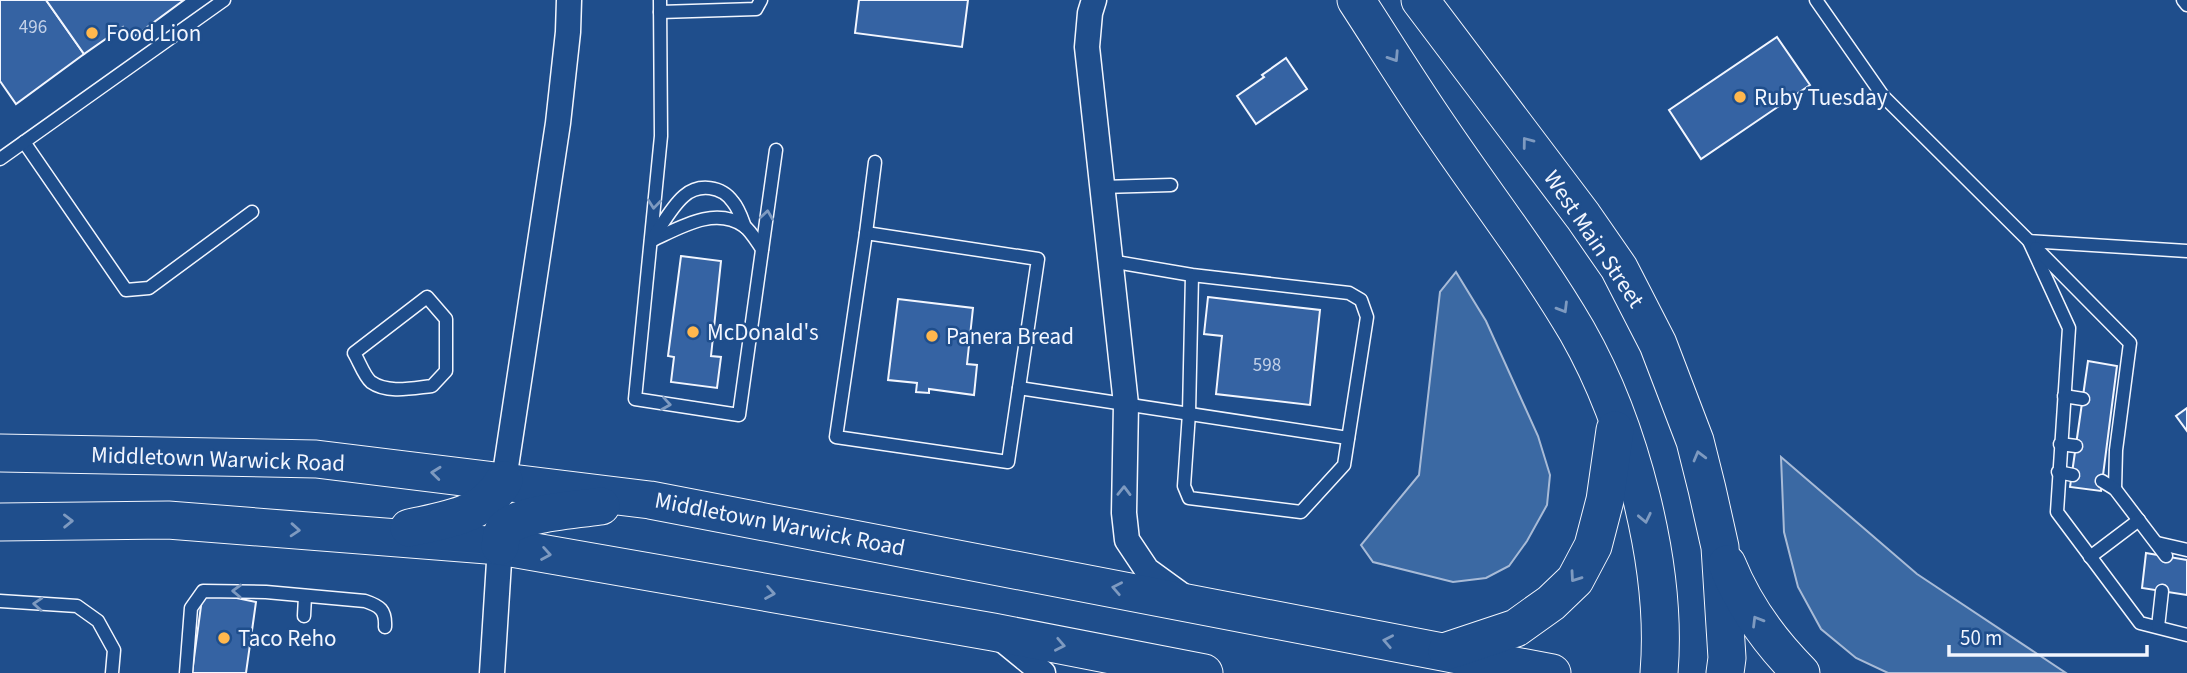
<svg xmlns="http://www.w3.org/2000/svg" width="2187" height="673" font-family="'Source Sans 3',sans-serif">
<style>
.water{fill:#3b69a3;stroke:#a8bbd7;stroke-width:2}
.building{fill:#3563a3;stroke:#f2f6ff;stroke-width:2}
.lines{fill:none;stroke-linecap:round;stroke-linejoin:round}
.lane-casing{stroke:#f2f6ff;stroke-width:15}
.street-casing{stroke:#f2f6ff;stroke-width:27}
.primary-casing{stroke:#f2f6ff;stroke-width:39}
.lane{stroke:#1f4e8c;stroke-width:12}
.street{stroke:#1f4e8c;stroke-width:24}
.primary{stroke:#1f4e8c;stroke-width:37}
.oneway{stroke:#7e9ac0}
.poi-dot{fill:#ffb74d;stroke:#1f4e8c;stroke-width:2.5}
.labels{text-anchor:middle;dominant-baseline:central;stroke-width:5;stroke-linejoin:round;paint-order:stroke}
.number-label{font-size:19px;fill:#c3d1e8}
.poi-label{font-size:23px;fill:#f2f6ff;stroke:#1f4e8c;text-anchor:start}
.street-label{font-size:23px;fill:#f2f6ff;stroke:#1f4e8c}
</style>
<rect width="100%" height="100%" fill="#1f4e8c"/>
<!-- water -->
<g class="water">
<polygon points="1456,272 1486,321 1538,436 1550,475 1547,505 1527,541 1509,566 1486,578 1453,582 1373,562 1361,545 1419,475 1440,292"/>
<polygon points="1781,457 1917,574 2066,673 1888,673 1856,658 1821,629 1798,587 1784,532"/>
</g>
<!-- building -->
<g class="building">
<polygon points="0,0 46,0 84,54 16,104 0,81"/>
<polygon points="46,0 184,0 131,39 123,27 84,54"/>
<polygon points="859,0 968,0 962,47 855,33"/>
<polygon points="1777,37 1810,85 1701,159 1669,110"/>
<polygon points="1286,58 1307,89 1256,124 1237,96 1264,77 1262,75"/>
<polygon points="681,256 721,261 711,356 721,357 717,388 671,382 674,357 668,356"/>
<polygon points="1208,297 1320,310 1310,405 1216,394 1222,336 1204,334"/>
<polygon points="898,299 973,308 967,364 977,365 974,395 929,389 929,393 916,392 917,383 888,380"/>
<polygon points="2088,361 2117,366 2101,491 2070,487"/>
<polygon points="2187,408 2187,431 2176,416"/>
<polygon points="2146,553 2187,560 2187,595 2142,588"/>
<polygon points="203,591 256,602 246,673 192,673"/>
</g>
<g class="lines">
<defs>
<g id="lane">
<polyline points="660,0 661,136 635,399 739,415 776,150"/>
<polyline points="1816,0 1883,96 2029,241 2187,251"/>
<polyline points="2183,0 2187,5"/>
<polyline points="660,12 756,9 761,0"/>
<polyline points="24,142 126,290 149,288 252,212"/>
<polyline points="0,159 224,0"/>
<polyline points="1102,187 1171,185"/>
<polygon points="866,233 1038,259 1008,462 836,437"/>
<polyline points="866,233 875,162"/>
<path d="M653,240c28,-13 62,-34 91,-14 7,5 13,16 18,23"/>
<path d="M651,241c10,-14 20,-34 33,-45 15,-13 38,-10 49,6 6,7 9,17 12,25"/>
<polyline points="2029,241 2069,328 2057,512 2140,623 2187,635"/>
<polyline points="2036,248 2130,343 2116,450 2115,489"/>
<polyline points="1110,261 1192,275 1189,413 1184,486 1189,498 1301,512 1344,465 1367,317 1361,300 1349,293 1192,275"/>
<path d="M427,297l19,22v52l-14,15c-19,2 -44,8 -61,-4 -7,-6 -12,-21 -17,-29z"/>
<polyline points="1019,388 1348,438"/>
<polyline points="2064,396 2083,399"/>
<polyline points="2060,444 2076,446"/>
<polyline points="2058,472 2073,475"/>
<polyline points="2102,481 2115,489 2166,556"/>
<polyline points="2157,543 2187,550"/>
<polyline points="2090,557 2139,520"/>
<polyline points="0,601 77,606 98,621 114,650 112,673"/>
<polyline points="304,616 305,596"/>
<polyline points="2158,627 2162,591"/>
<path d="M186,673l5,-65 12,-17 63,1 99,9c15,5 21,9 20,26"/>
</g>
<g id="street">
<polyline points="1094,0 1090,13 1087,47 1126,404 1124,513 1127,540 1147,570 1187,599"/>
<polyline points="504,480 558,123 568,32 569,0"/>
<polyline points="999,637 1043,673"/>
<polyline points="492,673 500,546"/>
</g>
<g id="primary">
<path d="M1356,0c28,43 55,87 84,129 46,68 96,132 137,202 53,93 91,235 82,342"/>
<polyline points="1420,0 1583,216 1619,268 1658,344 1695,441 1707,489 1720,547 1727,658 1725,673"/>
<polyline points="0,453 316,459 650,500 1552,673"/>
<polyline points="0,522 168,520 500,546 993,632 1204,673"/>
<path d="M409,528c36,-8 76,-12 95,-48"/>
<path d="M500,546c1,-4 1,-13 4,-16 11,-17 77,-21 97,-24"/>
<path d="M1727,564c17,42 42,77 74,109"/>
<polyline points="1447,651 1516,628 1551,603 1575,580 1593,546 1605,500 1615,430"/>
</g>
</defs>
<!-- lane casing -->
<use href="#lane" class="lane-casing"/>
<!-- street casing -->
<use href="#street" class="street-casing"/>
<!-- primary casing -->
<use href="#primary" class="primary-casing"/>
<!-- lane -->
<use href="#lane" class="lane"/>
<!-- street -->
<use href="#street" class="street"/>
<!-- primary -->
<use href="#primary" class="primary"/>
</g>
<!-- one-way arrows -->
<defs><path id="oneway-chevron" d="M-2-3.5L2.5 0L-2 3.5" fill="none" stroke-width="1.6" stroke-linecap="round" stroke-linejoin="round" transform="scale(1.75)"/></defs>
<g class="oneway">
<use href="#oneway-chevron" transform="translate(1394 57) rotate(57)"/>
<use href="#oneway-chevron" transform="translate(1527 142) rotate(-127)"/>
<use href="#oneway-chevron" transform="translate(654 204) rotate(96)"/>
<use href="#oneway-chevron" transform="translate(767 215) rotate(-82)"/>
<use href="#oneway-chevron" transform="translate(1563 308) rotate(59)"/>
<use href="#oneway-chevron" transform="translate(666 404) rotate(9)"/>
<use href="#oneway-chevron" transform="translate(1699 456) rotate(-105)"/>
<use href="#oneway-chevron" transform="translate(436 473) rotate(-174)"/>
<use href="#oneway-chevron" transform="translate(1124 491) rotate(-89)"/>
<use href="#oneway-chevron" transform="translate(1645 518) rotate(78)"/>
<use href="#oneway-chevron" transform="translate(68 521) rotate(-1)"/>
<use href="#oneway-chevron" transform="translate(295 530) rotate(4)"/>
<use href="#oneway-chevron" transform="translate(546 554) rotate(10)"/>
<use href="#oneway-chevron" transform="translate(1575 577) rotate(125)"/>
<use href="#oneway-chevron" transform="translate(1117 588) rotate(-169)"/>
<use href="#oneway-chevron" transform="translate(237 591) rotate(-178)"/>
<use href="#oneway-chevron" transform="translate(770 593) rotate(10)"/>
<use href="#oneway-chevron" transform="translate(38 604) rotate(-176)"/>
<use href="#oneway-chevron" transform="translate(1757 621) rotate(-121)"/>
<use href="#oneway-chevron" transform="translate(1388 641) rotate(-169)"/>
<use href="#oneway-chevron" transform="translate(1060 645) rotate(11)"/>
</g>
<!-- markers -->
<g class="poi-dot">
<circle cx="92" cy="33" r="7"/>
<circle cx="1740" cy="97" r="7"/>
<circle cx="693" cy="332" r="7"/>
<circle cx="932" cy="336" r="7"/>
<circle cx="224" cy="638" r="7"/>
</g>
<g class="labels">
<!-- number labels -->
<g class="number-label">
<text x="33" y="27">496</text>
<text x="1267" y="365">598</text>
</g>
<!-- poi labels -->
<g class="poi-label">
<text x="106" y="33">Food Lion</text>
<text x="1754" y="97">Ruby Tuesday</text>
<text x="707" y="332">McDonald's</text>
<text x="946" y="336">Panera Bread</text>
<text x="238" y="638">Taco Reho</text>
</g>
<!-- street labels -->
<g class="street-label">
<text transform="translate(1594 239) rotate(56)">West Main Street</text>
<text transform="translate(218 459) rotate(2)">Middletown Warwick Road</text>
<text transform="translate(780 524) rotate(11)">Middletown Warwick Road</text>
</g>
</g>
<!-- scale -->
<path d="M1949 645v10h198v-10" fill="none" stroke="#f2f6ff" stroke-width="3.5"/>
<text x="1960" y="645" font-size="21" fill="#f2f6ff" stroke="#1f4e8c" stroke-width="5" paint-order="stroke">50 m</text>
</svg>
